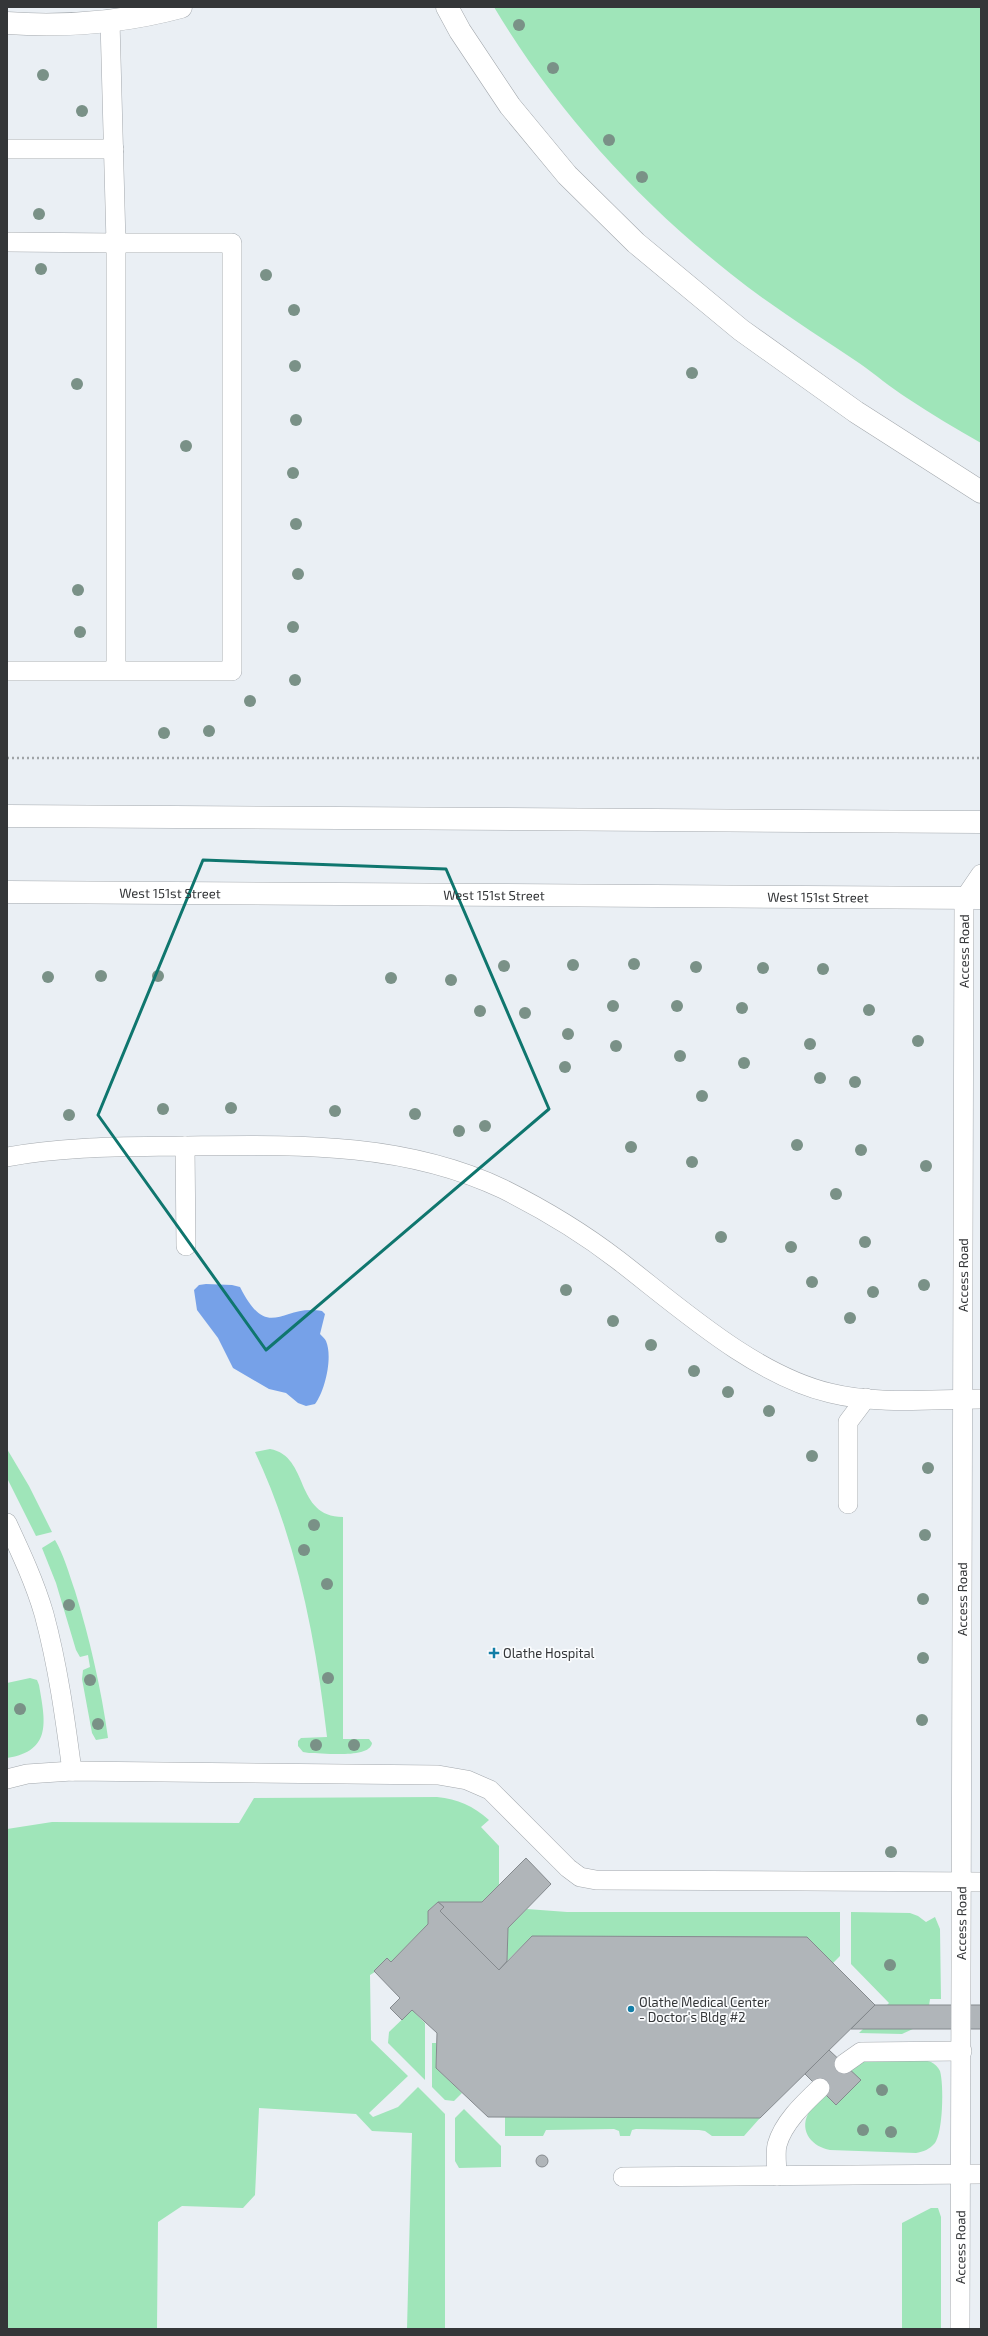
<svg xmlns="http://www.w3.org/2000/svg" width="988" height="2336" font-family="'Exo 2',sans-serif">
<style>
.green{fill:#9fe5b9}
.water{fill:#76a1e8}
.building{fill:#b0b5b9;stroke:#858a8e}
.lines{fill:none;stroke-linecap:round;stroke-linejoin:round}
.service-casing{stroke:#a3a8ad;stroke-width:20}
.minor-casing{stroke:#a3a8ad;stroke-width:23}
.secondary-casing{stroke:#a3a8ad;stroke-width:23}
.path{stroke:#a0a4a7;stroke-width:2.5;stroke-dasharray:2 3;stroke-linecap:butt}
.service{stroke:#fff;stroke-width:19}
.minor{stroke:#fff;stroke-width:22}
.secondary{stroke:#fff;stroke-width:22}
.tree{fill:#7a9187}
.marked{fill:none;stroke:#0f766e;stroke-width:3;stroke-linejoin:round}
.poi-dot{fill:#137ea7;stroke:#fafcfe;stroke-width:1.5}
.labels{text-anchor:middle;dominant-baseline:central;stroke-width:3.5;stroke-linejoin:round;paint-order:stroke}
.street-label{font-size:13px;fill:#343638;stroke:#fafcfe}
.poi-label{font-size:13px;fill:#343638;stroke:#fafcfe;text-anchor:start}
</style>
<rect width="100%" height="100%" fill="#eaeff4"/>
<!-- green -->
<g class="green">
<path d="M494,7h487v436c-25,-14 -50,-29 -74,-45 -16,-10 -32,-24 -48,-35 -43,-29 -87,-56 -128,-89 -94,-74 -176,-165 -237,-267z"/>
<polygon points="7,1449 29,1486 52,1532 36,1536 7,1478"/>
<path d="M270,1449c40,7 24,68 73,68v222h26l3,4c-2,16 -49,10 -63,10l-6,-1 -5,-6v-5l3,-3 26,-1c-11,-97 -30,-196 -72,-285z"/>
<path d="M55,1540c9,15 14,34 20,51 15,49 26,97 33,147l-12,2 -4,-7 -10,-54 1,-9 7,-3 -2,-12 -8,2 -4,-7 -20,-67 -14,-35z"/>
<path d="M30,1678l7,2 2,5c6,35 14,66 -32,73v-75z"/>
<path d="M437,1797c21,2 36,9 52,23l-8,7 18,19v39l-17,17h-44l-10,9v13l-37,38 -21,13 1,65 37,36 -39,37 4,4 25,-10 20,-20 27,27v215h-38l5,-196 -40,-2 -16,-17 -97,-6 -4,87 -12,13 -61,-2 -24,16 -1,107h-150v-500l45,-7 187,1 15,-25z"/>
<polygon points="527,1909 567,1912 840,1912 840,1956 833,1963 807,1937 532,1936 507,1961 508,1928"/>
<polygon points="851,1912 910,1913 918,1916 926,1922 935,1917 940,1929 941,1999 930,1999 929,2006 915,2028 902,2034 859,2033 889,2003 851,1964"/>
<polygon points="412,2010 425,2023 425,2080 388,2043 389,2032"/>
<polygon points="432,2043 436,2043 436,2068 462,2093 454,2101 445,2100 432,2087"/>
<path d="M870,2061c12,0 52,-3 61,1 4,2 7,5 9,9 4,14 3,61 -5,72 -5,6 -12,9 -19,10l-86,-3c-17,-3 -31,-18 -22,-36 2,-5 47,-50 53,-52 2,-1 6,-1 9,-1z"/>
<polygon points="464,2109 501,2146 501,2167 459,2168 455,2161 455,2118"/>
<polygon points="505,2117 760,2118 744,2136 712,2136 705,2131 699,2130 636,2129 632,2130 630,2136 620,2136 619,2131 614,2129 546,2130 543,2136 505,2136"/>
<polygon points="931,2208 938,2208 941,2217 941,2329 902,2329 902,2223"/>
</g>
<!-- water -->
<path class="water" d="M206,1284l26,1 8,2c29,57 41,16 82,24l3,3 -5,20c2,2 5,5 6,7 7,16 -1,50 -11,63l-9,2 -8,-3 -12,-10 -17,-4 -36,-21 -15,-30 -21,-28 -3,-20 5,-5z"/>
<!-- building -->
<g class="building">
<polygon points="526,1858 551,1884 508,1928 507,1961 499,1970 440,1911 444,1907 438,1902 482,1902"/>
<polygon points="438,1902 444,1907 440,1911 499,1970 532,1936 807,1937 875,2005 760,2118 488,2117 436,2068 437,2033 412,2010 402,2020 390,2008 400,1998 374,1971 387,1958 391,1962 428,1924 428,1911"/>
<polygon points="875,2005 981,2005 981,2029 851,2029"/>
<polygon points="829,2050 861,2080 836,2105 805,2074"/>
<circle cx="542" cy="2161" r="6"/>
</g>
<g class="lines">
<defs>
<g id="service">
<polyline points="7,149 114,149"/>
<polyline points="7,242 116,243 110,21"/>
<polyline points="7,671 116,671 116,243 232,243 232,671 116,671"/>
<polyline points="185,1146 186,1246"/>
<path d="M7,1157c58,-11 119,-10 177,-11 109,-1 218,-5 319,43 40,20 80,44 115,71 61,47 136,115 212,133 48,12 102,6 151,6"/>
<polyline points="848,1504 848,1422 866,1398"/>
<path d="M7,1523c14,30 28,60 37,91 14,52 21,104 28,157"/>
<polyline points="7,1779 27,1774 72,1771 438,1775 467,1780 490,1790 568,1868 580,1877 596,1880 981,1882"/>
<polyline points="844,2064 861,2052 962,2051"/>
<path d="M777,2176c0,-9 -2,-22 0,-31 6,-22 26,-41 43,-57"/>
<polyline points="623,2177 981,2174"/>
<path id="s1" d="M960,2329l4,-1430 17,-25"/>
</g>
<g id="minor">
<polyline points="447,7 460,31 510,106 567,175 636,243 741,330 856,412 981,492"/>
<path d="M7,23c58,4 118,-1 174,-16"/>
</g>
<g id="secondary">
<polyline points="7,816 981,822"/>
<path id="s2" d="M7,892l974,6"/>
</g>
</defs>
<!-- service casing -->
<use href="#service" class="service-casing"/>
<!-- minor casing -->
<use href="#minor" class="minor-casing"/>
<!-- secondary casing -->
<use href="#secondary" class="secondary-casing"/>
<!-- path -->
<polyline class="path" points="7,758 981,758"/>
<!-- service -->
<use href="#service" class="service"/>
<!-- minor -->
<use href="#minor" class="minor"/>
<!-- secondary -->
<use href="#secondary" class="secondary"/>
</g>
<!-- trees -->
<g class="tree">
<circle cx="519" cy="25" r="6"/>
<circle cx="553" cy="68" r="6"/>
<circle cx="43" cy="75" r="6"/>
<circle cx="82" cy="111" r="6"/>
<circle cx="609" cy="140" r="6"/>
<circle cx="642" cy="177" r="6"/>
<circle cx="39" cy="214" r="6"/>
<circle cx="41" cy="269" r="6"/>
<circle cx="266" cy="275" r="6"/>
<circle cx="294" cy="310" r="6"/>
<circle cx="295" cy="366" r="6"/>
<circle cx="692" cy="373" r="6"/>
<circle cx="77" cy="384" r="6"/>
<circle cx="296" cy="420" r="6"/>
<circle cx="186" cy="446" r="6"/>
<circle cx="293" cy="473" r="6"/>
<circle cx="296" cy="524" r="6"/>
<circle cx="298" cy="574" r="6"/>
<circle cx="78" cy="590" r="6"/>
<circle cx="293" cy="627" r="6"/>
<circle cx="80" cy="632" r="6"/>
<circle cx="295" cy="680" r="6"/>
<circle cx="250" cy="701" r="6"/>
<circle cx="209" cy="731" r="6"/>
<circle cx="164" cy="733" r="6"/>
<circle cx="634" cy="964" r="6"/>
<circle cx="573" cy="965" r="6"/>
<circle cx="504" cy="966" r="6"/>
<circle cx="696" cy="967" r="6"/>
<circle cx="763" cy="968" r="6"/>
<circle cx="823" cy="969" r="6"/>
<circle cx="101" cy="976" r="6"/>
<circle cx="158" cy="976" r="6"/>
<circle cx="48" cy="977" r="6"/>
<circle cx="391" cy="978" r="6"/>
<circle cx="451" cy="980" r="6"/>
<circle cx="613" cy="1006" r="6"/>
<circle cx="677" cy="1006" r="6"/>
<circle cx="742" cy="1008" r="6"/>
<circle cx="869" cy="1010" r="6"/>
<circle cx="480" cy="1011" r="6"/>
<circle cx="525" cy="1013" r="6"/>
<circle cx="568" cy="1034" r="6"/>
<circle cx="918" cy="1041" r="6"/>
<circle cx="810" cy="1044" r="6"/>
<circle cx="616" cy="1046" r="6"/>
<circle cx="680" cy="1056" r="6"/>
<circle cx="744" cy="1063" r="6"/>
<circle cx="565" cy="1067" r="6"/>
<circle cx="820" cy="1078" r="6"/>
<circle cx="855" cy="1082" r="6"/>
<circle cx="702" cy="1096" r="6"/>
<circle cx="231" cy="1108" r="6"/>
<circle cx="163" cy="1109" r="6"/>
<circle cx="335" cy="1111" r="6"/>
<circle cx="415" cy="1114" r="6"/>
<circle cx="69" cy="1115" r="6"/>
<circle cx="485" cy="1126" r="6"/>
<circle cx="459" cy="1131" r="6"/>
<circle cx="797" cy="1145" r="6"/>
<circle cx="631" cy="1147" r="6"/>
<circle cx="861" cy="1150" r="6"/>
<circle cx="692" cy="1162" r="6"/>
<circle cx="926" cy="1166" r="6"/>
<circle cx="836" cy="1194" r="6"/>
<circle cx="721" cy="1237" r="6"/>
<circle cx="865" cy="1242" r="6"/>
<circle cx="791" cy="1247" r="6"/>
<circle cx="812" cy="1282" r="6"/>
<circle cx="924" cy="1285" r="6"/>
<circle cx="566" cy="1290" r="6"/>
<circle cx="873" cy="1292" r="6"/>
<circle cx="850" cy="1318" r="6"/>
<circle cx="613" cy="1321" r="6"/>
<circle cx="651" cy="1345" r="6"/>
<circle cx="694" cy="1371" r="6"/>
<circle cx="728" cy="1392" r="6"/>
<circle cx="769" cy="1411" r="6"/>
<circle cx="812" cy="1456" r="6"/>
<circle cx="928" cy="1468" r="6"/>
<circle cx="314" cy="1525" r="6"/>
<circle cx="925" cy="1535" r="6"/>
<circle cx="304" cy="1550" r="6"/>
<circle cx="327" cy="1584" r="6"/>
<circle cx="923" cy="1599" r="6"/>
<circle cx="69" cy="1605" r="6"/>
<circle cx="923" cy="1658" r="6"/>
<circle cx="328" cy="1678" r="6"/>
<circle cx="90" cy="1680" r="6"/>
<circle cx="20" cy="1709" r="6"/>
<circle cx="922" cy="1720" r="6"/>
<circle cx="98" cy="1724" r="6"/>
<circle cx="316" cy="1745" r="6"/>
<circle cx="354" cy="1745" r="6"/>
<circle cx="891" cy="1852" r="6"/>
<circle cx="890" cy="1965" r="6"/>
<circle cx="882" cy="2090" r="6"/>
<circle cx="863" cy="2130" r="6"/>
<circle cx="891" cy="2132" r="6"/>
</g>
<!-- marked area -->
<path class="marked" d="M203,860l243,9 103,240 -283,241 -168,-235z"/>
<!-- markers -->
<g class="poi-dot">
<path d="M492 1647h4v4h4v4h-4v4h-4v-4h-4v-4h4z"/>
<circle cx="631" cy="2009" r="4"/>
</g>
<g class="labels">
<!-- street labels -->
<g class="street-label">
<text stroke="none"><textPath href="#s2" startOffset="163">West 151st Street</textPath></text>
<text stroke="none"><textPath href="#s2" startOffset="487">West 151st Street</textPath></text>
<text stroke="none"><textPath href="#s2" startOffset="811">West 151st Street</textPath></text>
<text stroke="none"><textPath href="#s1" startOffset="1378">Access Road</textPath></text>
<text stroke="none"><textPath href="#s1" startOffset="1054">Access Road</textPath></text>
<text stroke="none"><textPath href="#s1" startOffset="730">Access Road</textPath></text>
<text stroke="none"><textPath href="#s1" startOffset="406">Access Road</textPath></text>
<text stroke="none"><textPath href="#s1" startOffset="82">Access Road</textPath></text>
</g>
<!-- poi labels -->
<g class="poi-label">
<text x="503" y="1653">Olathe Hospital</text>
<text x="639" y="2002">Olathe Medical Center<tspan x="639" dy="15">- Doctor's Bldg #2</tspan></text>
</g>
</g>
<!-- border -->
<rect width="988" height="2336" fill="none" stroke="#343638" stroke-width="16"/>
</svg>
